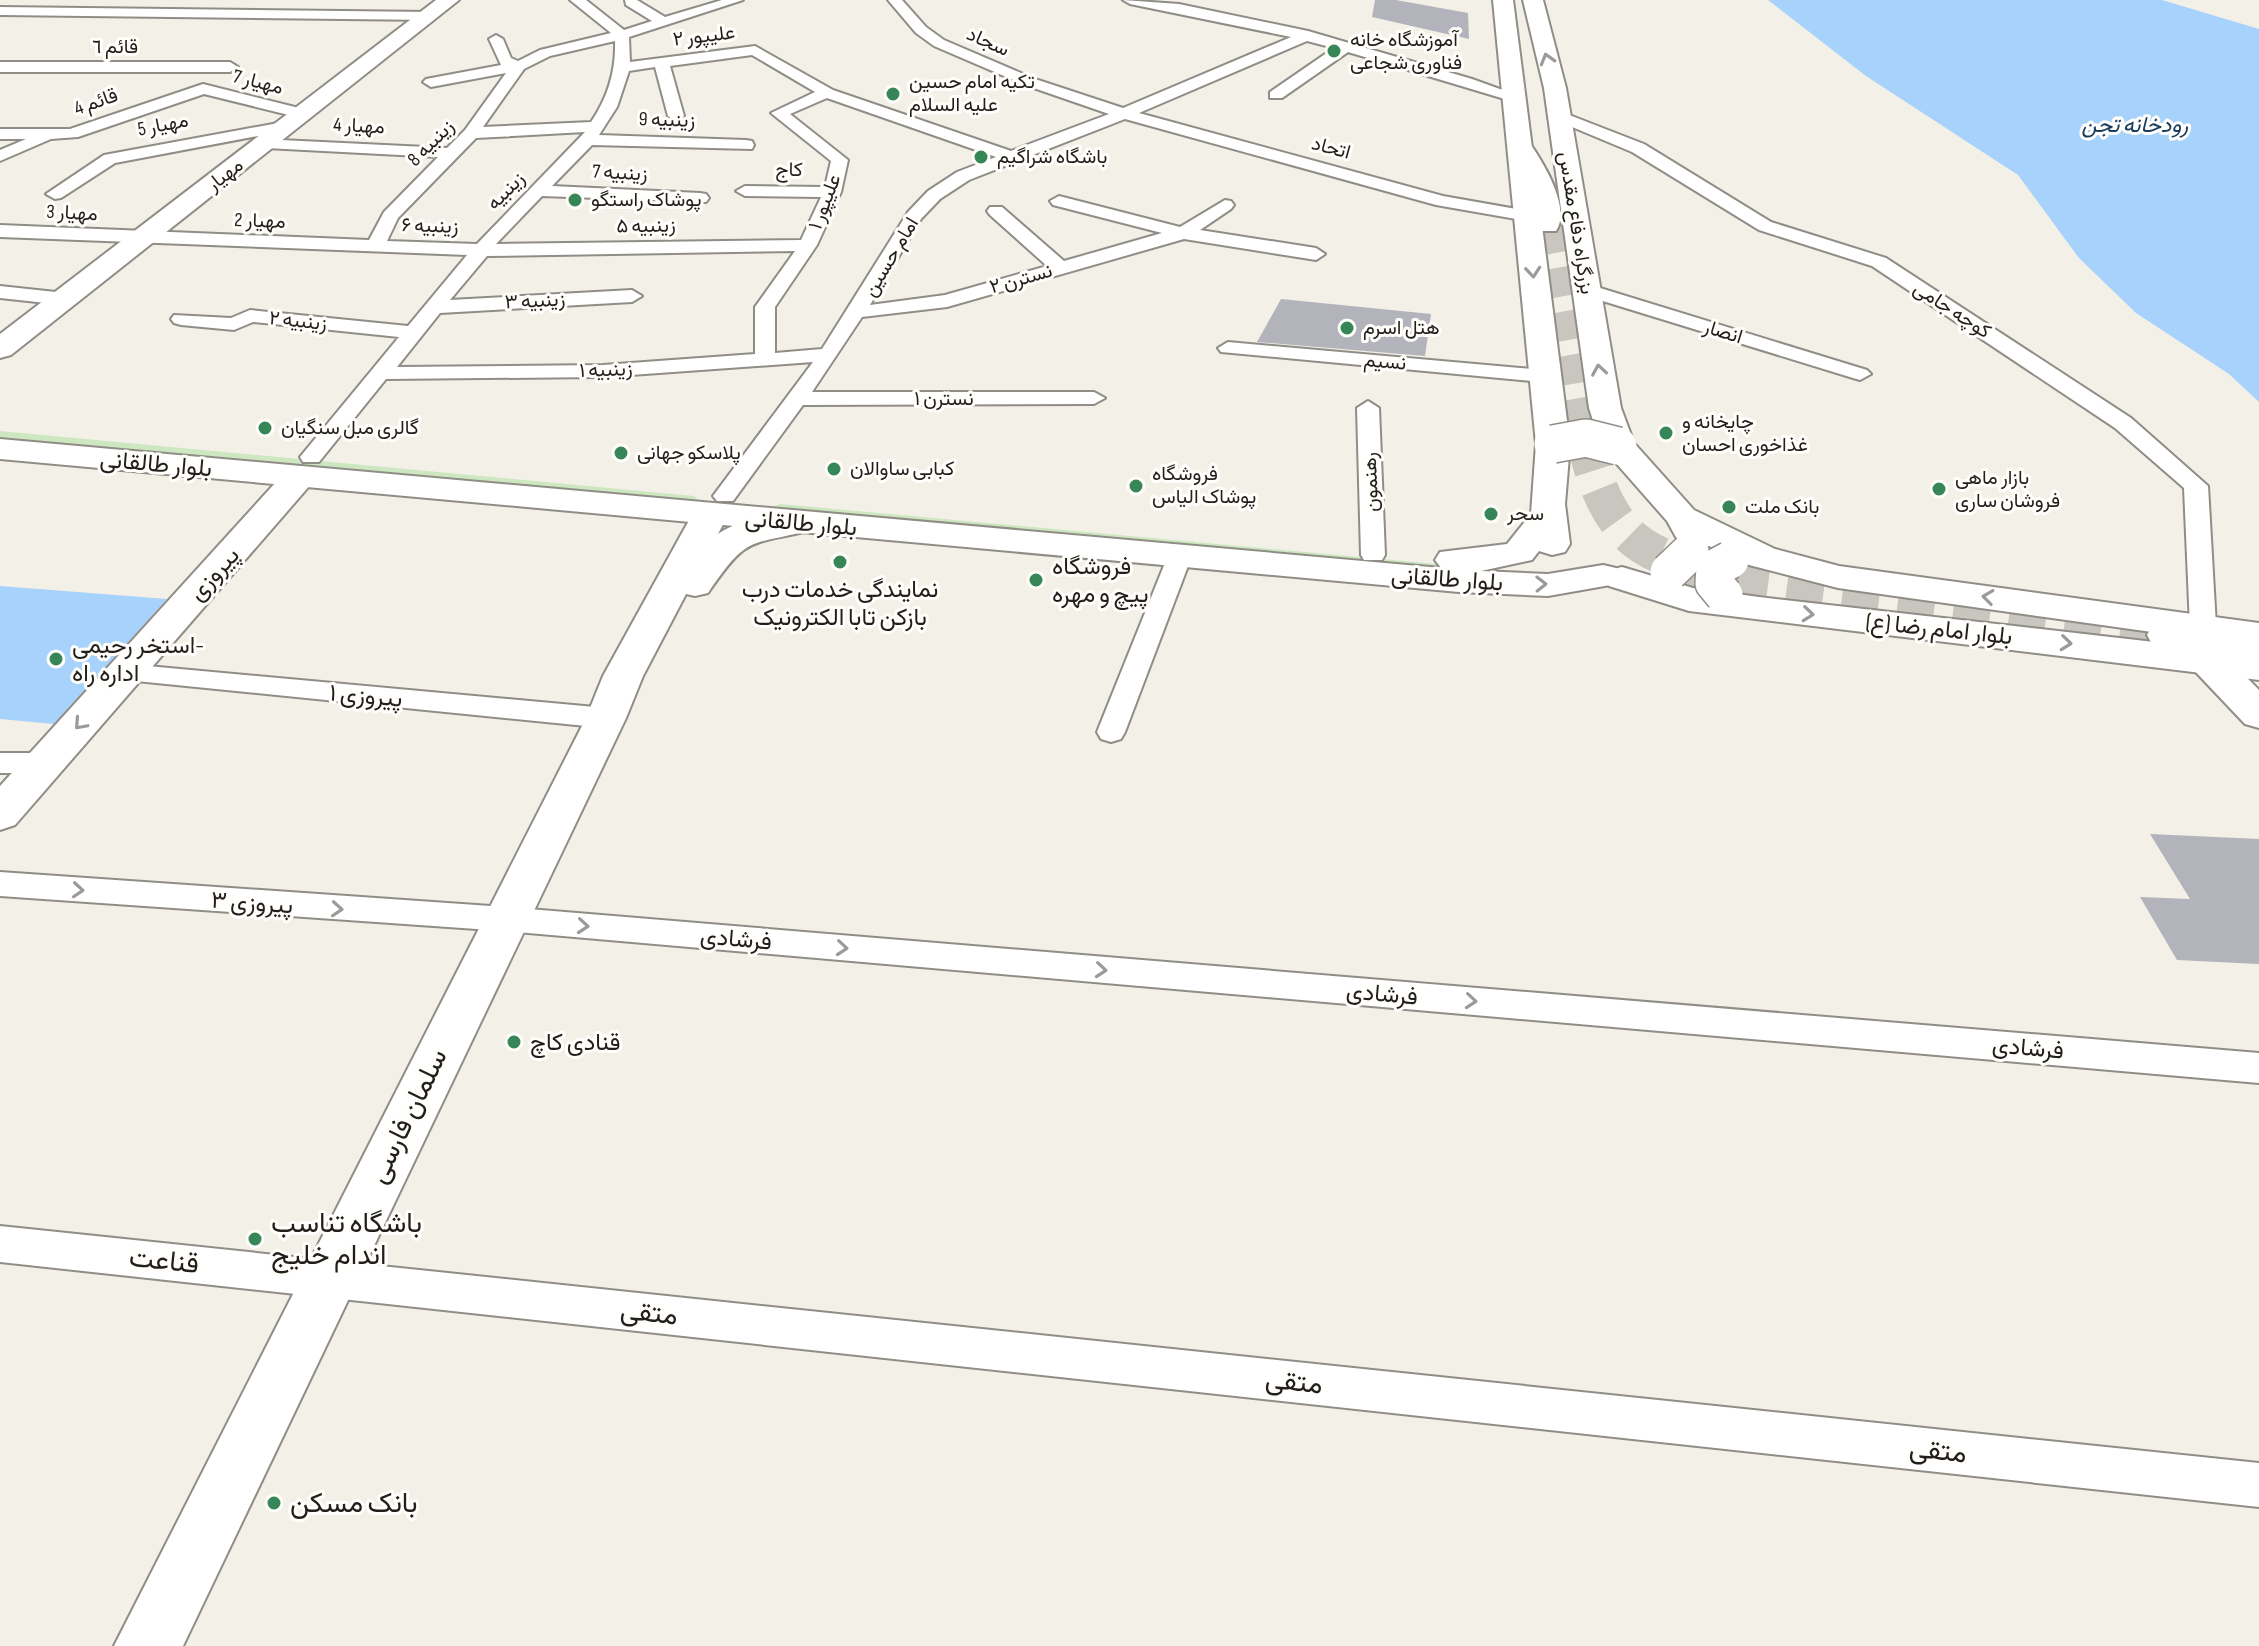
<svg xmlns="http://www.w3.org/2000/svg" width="2259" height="1646" font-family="'Sofia Sans Condensed',Vazirmatn,sans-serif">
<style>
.green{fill:#cde7c0}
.water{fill:#a7d2fc}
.building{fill:#b3b3bc}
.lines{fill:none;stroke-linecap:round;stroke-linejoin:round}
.highway-tunnel-far1{stroke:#c9c6bf;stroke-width:29;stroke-dasharray:29 15;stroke-linecap:butt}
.highway-tunnel{stroke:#c9c6bf;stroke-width:37;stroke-dasharray:37 19;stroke-linecap:butt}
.street-casing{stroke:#908d86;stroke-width:4}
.secondary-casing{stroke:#908d86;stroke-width:4}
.primary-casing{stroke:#908d86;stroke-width:4}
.highway-casing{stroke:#908d86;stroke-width:4}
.street{fill:#fff;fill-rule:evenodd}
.secondary{fill:#fff;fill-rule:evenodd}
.primary{fill:#fff;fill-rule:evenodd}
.highway{fill:#fff;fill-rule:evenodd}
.primary-bridge-casing{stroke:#908d86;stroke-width:40;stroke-linecap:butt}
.primary-bridge{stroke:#fff;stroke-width:37}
.oneway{stroke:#9b9a99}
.poi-dot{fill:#368657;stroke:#fffefa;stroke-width:3}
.labels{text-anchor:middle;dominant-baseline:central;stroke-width:6;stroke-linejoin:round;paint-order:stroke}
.far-street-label{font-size:20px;fill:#201f1c;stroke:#fffefa}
.far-poi-label{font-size:20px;fill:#201f1c;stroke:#fffefa;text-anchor:start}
.far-water-label{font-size:22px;font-style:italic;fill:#163d60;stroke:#fffefa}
.street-label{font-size:24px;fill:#201f1c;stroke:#fffefa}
.poi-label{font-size:24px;fill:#201f1c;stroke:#fffefa;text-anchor:start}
.near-street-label{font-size:28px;fill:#201f1c;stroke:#fffefa}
.near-poi-label{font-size:28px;fill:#201f1c;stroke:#fffefa;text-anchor:start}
</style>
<rect width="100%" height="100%" fill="#f3f0e8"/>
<!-- green -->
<g class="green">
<polygon points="0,431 694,496 701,502 698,505 0,445"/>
<polygon points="780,504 1459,566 1464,571 766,509"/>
</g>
<!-- water -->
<g class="water">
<polygon points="1768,0 2162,0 2259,29 2259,402 2229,374 2136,313 2079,258 2018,175 1866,76"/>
<polygon points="0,586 167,599 54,724 0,719"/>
</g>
<!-- building -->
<g class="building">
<polygon points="1375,0 1396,0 1468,13 1469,39 1372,17"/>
<polygon points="1281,299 1431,314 1425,356 1257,342"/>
<polygon points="2150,834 2259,839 2259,964 2177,960 2140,897 2190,899"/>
</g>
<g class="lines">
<!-- highway-tunnel-far1 -->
<polyline class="highway-tunnel-far1" points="1547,225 1585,437"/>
<!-- highway-tunnel -->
<path class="highway-tunnel" d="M1584,435c7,34 19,75 45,100 19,19 53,29 77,39l460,61"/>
<defs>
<g id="street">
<path d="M570,0h16l38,30 28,-9 -26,-16 -1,-5h12l28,17 57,-17h21l-114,37 1,25 125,-16 78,44 178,61 98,-37 -84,-29 -91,-39 -18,-13 -28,-33h14l24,27 18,13 91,39 88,29 168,-71 -161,-33 -7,-4 56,4 129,27 164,48 50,18 -8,5 -6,-2 -160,-48 -66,46h-12v-6l64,-44 -27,-7 -168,72 304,83 85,15 9,5 -9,5 -92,-16 -311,-86 -156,61 -29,19 -19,20 -51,86 75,-10 102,-29 -57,-51 -3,-4 3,-4h12l62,54 98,-28 -109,-28 -3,-4 9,-5 121,31 45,-27 6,1 3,4 -3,4 -31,21 116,18 9,6 -9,6 -132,-21 -237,68 -85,10 -50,75h282l11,6 -11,6 -291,1 -70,96h-16l-4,-5 100,-134 -210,15 -217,2 -67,83h-16l-3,-5 99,-120 -146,-15 -19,8 -53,-5 -7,-2 -3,-4 3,-4 57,3 19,-8 158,16 59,-71 -467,-18v-12l369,15 15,-28 54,-55 -172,-9 -8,-5 2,-4 187,9 18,-18 41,-57 -75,14 -8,-5 3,-3 75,-14 -12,-26 7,-4 7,4 8,19 7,3 22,-11 71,-17zM615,41c1,30 -7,56 -24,81l-108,5 41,-58 26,-13zM752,55l63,37 -44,21 60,48 -6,26 -80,-1 -9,5 9,5 76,1 -20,43 -305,4 46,-48 164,6 3,-4 -3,-4 -6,-1 -148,-7 40,-41 160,4 2,-4 -2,-4 -6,-1 -147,-5 18,-28 12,-36 26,-4 13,49 8,5 8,-5 -14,-50zM827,98l169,59 -39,15 -29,19 -20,21 -86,137 -47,4v-46l42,-62 24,-53 7,-32 -58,-46zM585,132l-108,112 -90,-3 11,-23 78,-80zM795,251l-40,56v47l-152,11 -206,2 43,-54 192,-11 10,-6 -10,-6 -182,10 37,-44z"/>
<polygon points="0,7 431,12 438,16 431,20 0,15"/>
<polygon points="0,62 230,62 238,67 230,72 0,72"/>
<polygon points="203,84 311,111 313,114 305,119 204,94 78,137 51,139 0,161 0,150 26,139 0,139 0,129 70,129"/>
<polygon points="1559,111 1644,144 1771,222 1886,258 2131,418 2208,486 2216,626 2212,632 2203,634 2194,632 2190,626 2184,488 2115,428 1872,266 1759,230 1632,152 1553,119 1551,116"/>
<polygon points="289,121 295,123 295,129 115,163 61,198 55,199 46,194 104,155"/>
<polygon points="1587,284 1867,370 1871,374 1860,380 1853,378 1580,294 1577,290 1580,286"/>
<polygon points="0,286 65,293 75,299 65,305 0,298"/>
<polygon points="1228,342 1543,370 1554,376 1543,382 1221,352 1218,348"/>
<polygon points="1368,401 1379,408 1385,555 1382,560 1364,560 1361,555 1357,408"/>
<polygon points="1179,551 1188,553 1191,558 1125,732 1121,739 1111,742 1101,739 1097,732 1167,558 1170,553"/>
<polygon points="126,664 606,708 616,711 620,718 616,725 606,728 116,679 112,673 116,667"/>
<polygon points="0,753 46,753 56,756 60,763 56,770 46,773 0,773"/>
<polygon points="0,872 505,907 2259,1053 2259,1083 505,931 0,896"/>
<polygon points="0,1226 2259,1463 2259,1507 0,1262"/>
</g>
<g id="secondary">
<polygon points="436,0 459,0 11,355 0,358 0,334"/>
<polygon points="299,467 311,470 316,477 311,484 15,825 0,830 0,786 287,470"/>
<path d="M710,504l12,4 6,7 -10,19c23,-16 67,-25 94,-18l6,7 -6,7c-63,16 -64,4 -104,63l-13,3 -9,-2 -43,82 -17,42 -443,928h-69l472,-928 17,-42 89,-161 6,-7z"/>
<polygon points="2205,645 2219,649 2259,690 2259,728 2245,724 2191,667 2185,658 2191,649"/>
</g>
<g id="primary">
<path d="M1520,140l9,2c13,19 43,66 27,89h-18l-4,-6 -2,-32 -24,-46 3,-5z"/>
<polygon points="1553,434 1565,437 1570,444 1565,504 1570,544 1565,552 1552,555 1539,551 1532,560 1481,571 1548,574 1603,565 1616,568 1621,576 1616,584 1548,596 1459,592 0,459 0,439 1441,568 1435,560 1440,552 1507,544 1531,514 1536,444 1541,437"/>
<polygon points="2166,623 2259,644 2259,670 2152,644 2147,635 2152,626"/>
</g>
<g id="highway">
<polygon points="1493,0 1513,0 1570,444 1565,451 1553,454 1541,451 1536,444"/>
<polygon points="1523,0 1543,0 1566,88 1621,408 1634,443 1694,510 1775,549 1839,566 2259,623 2259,647 1838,588 1749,565 1709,546 1695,551 1682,548 1667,521 1601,446 1589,408 1544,88"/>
<polygon points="1622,567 1693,588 1759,597 2259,654 2259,680 1689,611 1609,586 1604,578 1609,570"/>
</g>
</defs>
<!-- street casing -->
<use href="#street" class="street-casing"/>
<!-- secondary casing -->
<use href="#secondary" class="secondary-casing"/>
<!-- primary casing -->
<use href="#primary" class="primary-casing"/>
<!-- highway casing -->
<use href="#highway" class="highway-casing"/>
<!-- street -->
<use href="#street" class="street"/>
<!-- secondary -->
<use href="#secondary" class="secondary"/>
<!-- primary -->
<use href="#primary" class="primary"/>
<!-- highway -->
<use href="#highway" class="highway"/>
<defs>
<g id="primary-bridge">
<polyline points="1553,444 1586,438 1618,446"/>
<polyline points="1669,572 1690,552"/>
<polyline points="1724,595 1714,583 1715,568 1730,560"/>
</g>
</defs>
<!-- primary-bridge casing -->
<use href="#primary-bridge" class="primary-bridge-casing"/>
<!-- primary-bridge -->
<use href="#primary-bridge" class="primary-bridge"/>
</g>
<!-- one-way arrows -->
<defs><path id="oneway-chevron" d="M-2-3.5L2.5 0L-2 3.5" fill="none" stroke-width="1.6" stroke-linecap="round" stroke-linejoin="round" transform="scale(2)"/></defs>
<g class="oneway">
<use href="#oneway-chevron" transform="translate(1547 59) rotate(-106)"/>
<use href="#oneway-chevron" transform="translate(1533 272) rotate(85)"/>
<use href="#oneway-chevron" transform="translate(1599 370) rotate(-99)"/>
<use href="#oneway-chevron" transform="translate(1541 584) rotate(-1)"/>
<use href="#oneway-chevron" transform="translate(1988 597) rotate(-173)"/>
<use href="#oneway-chevron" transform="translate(1808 614) rotate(6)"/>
<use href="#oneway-chevron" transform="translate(2066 643) rotate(6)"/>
<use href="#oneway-chevron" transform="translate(80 724) rotate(132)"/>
<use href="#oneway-chevron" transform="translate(78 890) rotate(4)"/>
<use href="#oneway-chevron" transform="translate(337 909) rotate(4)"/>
<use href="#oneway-chevron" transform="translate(583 926) rotate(5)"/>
<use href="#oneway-chevron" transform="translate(842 948) rotate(5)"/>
<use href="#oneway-chevron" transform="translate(1101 970) rotate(5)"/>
<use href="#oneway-chevron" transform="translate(1471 1001) rotate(5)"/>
</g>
<!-- markers -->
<g class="poi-dot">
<circle cx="1334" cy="51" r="8"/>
<circle cx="893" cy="94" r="8"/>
<circle cx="981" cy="157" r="8"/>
<circle cx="575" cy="200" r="8"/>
<circle cx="1347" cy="328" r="8"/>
<circle cx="265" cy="428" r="8"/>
<circle cx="1666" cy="433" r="8"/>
<circle cx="621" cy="453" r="8"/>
<circle cx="834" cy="469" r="8"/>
<circle cx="1136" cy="486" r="8"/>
<circle cx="1939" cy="489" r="8"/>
<circle cx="1729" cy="507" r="8"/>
<circle cx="1491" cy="514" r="8"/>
<circle cx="840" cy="562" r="8"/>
<circle cx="1036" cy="580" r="8"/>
<circle cx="56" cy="659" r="8"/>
<circle cx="514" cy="1042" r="8"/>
<circle cx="255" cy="1239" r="8"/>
<circle cx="274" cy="1503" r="8"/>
</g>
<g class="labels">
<!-- far-street labels -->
<g class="far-street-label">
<text transform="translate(704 36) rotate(-7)">علیپور ۲</text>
<text transform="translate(988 42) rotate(24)">سجاد</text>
<text x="115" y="47">قائم ٦</text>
<text transform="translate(258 82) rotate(14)">مهیار 7</text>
<text transform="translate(96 102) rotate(-19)">قائم 4</text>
<text transform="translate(667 120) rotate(2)">زینبیه 9</text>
<text transform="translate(163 125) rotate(-11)">مهیار 5</text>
<text transform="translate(359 126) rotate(3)">مهیار 4</text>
<text transform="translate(431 143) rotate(-45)">زینبیه 8</text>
<text transform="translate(1331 148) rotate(15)">اتحاد</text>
<text transform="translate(789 170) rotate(1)">کاج</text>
<text transform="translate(620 173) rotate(3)">زینبیه 7</text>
<text transform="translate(225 175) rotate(-38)">مهیار</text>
<text transform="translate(506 191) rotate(-45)">زینبیه</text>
<text transform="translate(825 202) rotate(-69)">علیپور ۱</text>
<text transform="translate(72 213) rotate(3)">مهیار 3</text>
<text transform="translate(260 221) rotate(2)">مهیار 2</text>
<text transform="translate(1576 223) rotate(81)">بزرگراه دفاع مقدس</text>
<text transform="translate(430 226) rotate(2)">زینبیه ۶</text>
<text transform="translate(646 226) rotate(-1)">زینبیه ۵</text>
<text transform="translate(891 257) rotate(-59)">امام حسین</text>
<text transform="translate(1021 279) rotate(-16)">نسترن ۲</text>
<text transform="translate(535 301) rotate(-3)">زینبیه ۳</text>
<text transform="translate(1952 310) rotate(33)">کوچه جامی</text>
<text transform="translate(298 321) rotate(6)">زینبیه ۲</text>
<text transform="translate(1723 332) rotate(17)">انصار</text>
<text transform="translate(1385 362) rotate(5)">نسیم</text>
<text transform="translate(606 370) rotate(-2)">زینبیه ۱</text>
<text x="944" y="399">نسترن ۱</text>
<text transform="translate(1371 482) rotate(-92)">رهنمون</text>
</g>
<!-- far-poi labels -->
<g class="far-poi-label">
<text x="1350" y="40">آموزشگاه خانه<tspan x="1350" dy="23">فناوری شجاعی</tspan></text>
<text x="909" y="82">تکیه امام حسین<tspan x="909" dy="23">علیه السلام</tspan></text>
<text x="997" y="157">باشگاه شراگیم</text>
<text x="591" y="200">پوشاک راستگو</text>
<text x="1363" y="328">هتل اسرم</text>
<text x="1682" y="422">چایخانه و<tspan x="1682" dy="23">غذاخوری احسان</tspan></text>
<text x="281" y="428">گالری مبل سنگیان</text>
<text x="637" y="453">پلاسکو جهانی</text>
<text x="850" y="469">کبابی ساوالان</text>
<text x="1152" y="474">فروشگاه<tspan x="1152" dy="23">پوشاک الیاس</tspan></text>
<text x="1955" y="478">بازار ماهی<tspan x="1955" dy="23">فروشان ساری</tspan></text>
<text x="1745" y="507">بانک ملت</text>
<text x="1507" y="514">سحر</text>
</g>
<!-- far-water labels -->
<g class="far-water-label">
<text x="2135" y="125">رودخانه تجن</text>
</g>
<!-- street labels -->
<g class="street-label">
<text transform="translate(156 464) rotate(5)">بلوار طالقانی</text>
<text transform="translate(801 523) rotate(5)">بلوار طالقانی</text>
<text transform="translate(214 574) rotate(-48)">پیروزی</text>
<text transform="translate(1447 579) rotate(4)">بلوار طالقانی</text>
<text transform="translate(1939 629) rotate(6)">بلوار امام رضا (ع)</text>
<text transform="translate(366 696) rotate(5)">پیروزی ١</text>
<text transform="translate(252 903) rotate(4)">پیروزی ٣</text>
<text transform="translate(736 939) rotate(5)">فرشادی</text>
<text transform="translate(1382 994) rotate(5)">فرشادی</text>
<text transform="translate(2028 1048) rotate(5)">فرشادی</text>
</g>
<!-- poi labels -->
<g class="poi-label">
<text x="1052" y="566">فروشگاه<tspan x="1052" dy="28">پیچ و مهره</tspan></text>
<text x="840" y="589" text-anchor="middle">نمایندگی خدمات درب<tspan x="840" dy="28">بازکن تابا الکترونیک</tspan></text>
<text x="72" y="645">استخر رحیمی-<tspan x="72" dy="28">اداره راه</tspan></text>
<text x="530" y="1042">قنادی کاچ</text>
</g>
<!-- near-street labels -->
<g class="near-street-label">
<text transform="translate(408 1116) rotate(-64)">سلمان فارسی</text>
<text transform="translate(164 1261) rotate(6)">قناعت</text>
<text transform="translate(649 1313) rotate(6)">متقی</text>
<text transform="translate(1294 1382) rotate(6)">متقی</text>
<text transform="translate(1938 1451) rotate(6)">متقی</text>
</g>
<!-- near-poi labels -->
<g class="near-poi-label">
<text x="271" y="1223">باشگاه تناسب<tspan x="271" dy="32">اندام خلیج</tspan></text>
<text x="290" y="1503">بانک مسکن</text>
</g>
</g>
</svg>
